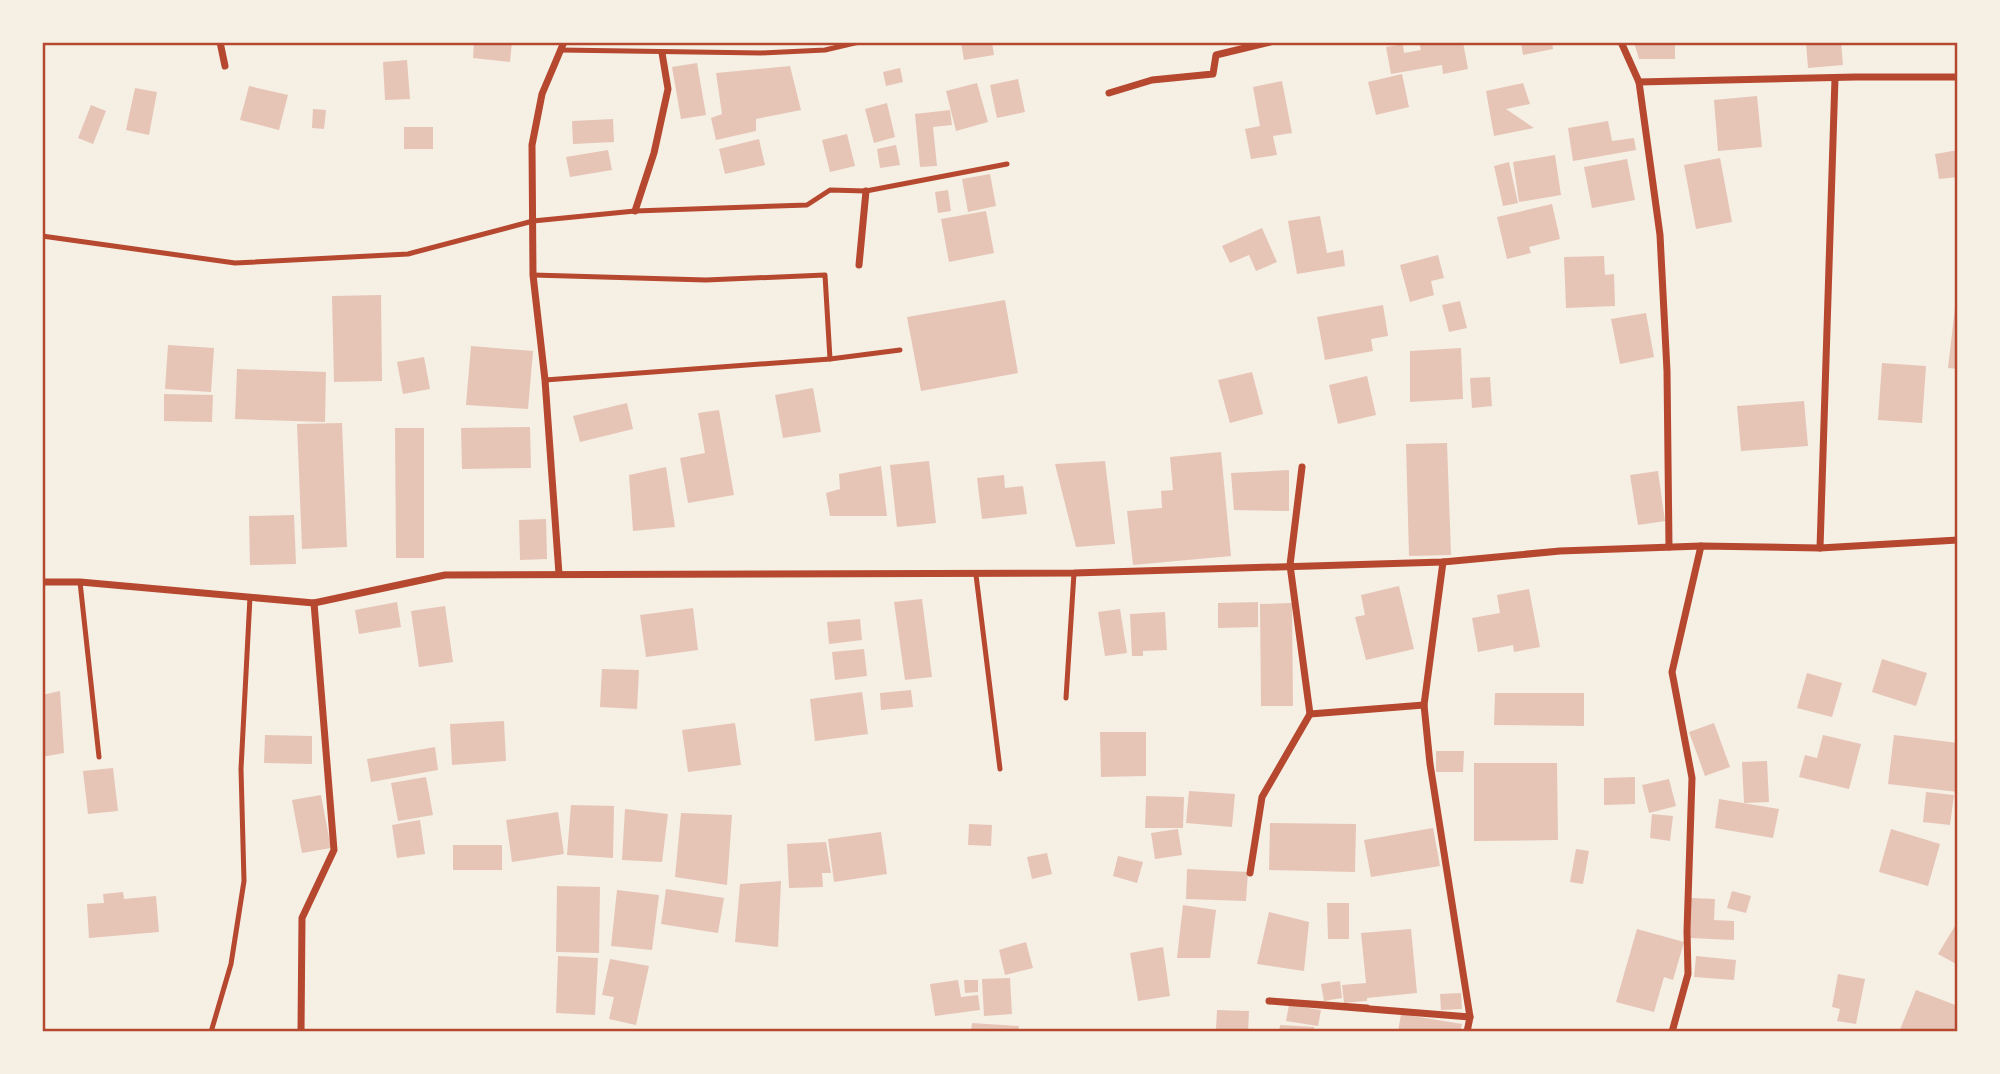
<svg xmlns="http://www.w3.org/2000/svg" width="2000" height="1074" font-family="'Source Sans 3',sans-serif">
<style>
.building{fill:#e6c5b7}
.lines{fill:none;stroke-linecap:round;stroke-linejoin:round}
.service{stroke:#b5482f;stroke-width:5}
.minor{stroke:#b5482f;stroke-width:7}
.neatline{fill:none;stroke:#b5482f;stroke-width:2.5}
</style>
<rect width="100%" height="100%" fill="#f6efe4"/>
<!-- building -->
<g class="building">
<polygon points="474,42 512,42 510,62 473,58"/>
<polygon points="961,42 992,42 994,55 964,60"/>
<polygon points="1419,42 1463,42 1468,69 1443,74 1442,65 1391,74 1386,47 1403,44 1404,53 1421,50"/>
<polygon points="1521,42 1552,42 1553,49 1523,55"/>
<polygon points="1634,42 1675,42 1675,59 1639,59"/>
<polygon points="1806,42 1841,42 1843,65 1808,68"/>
<polygon points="407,60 410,99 385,100 383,62"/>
<polygon points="697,63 706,115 681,119 672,67"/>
<polygon points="790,66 801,110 756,119 756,131 716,140 711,118 722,114 716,73"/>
<polygon points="900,68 903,82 886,86 883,72"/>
<polygon points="1402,74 1409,107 1376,115 1368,82"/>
<polygon points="1018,79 1025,112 997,118 990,85"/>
<polygon points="1282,81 1292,133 1273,136 1277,155 1251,159 1245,129 1260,126 1253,87"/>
<polygon points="977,83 988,122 956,131 946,91"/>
<polygon points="1523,83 1530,104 1506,109 1534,128 1494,136 1486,91"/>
<polygon points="249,86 288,95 279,130 240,120"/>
<polygon points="135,88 157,92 149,135 126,130"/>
<polygon points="1757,96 1762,147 1718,151 1714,100"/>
<polygon points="887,103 895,137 874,143 865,109"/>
<polygon points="91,105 106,111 93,144 78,138"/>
<polygon points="313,109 326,110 324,129 312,128"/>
<polygon points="950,110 952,125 933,127 937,166 920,167 915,114"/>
<polygon points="613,119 614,142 573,144 572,121"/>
<polygon points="1608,121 1612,141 1634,138 1636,150 1573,161 1568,128"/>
<rect x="404" y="127" width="29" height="22"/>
<polygon points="847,134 855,166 830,172 822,140"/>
<polygon points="759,139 765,165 725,174 719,149"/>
<polygon points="896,145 900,165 880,168 877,149"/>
<polygon points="608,150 612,170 570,177 566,157"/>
<polygon points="1958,150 1958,177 1939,179 1935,154"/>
<polygon points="1555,155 1561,195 1519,202 1513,162"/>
<polygon points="1720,158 1732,222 1696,229 1684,165"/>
<polygon points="1627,159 1635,200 1592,208 1584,167"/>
<polygon points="1509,162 1518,203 1503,206 1494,166"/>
<polygon points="990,174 996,206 968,212 962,179"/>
<polygon points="948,190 951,211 938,213 935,192"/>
<polygon points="1552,204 1560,239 1529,247 1531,253 1507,259 1497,217"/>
<polygon points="986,211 994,253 949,262 941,219"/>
<polygon points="1320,216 1327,253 1343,250 1345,266 1297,274 1288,221"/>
<polygon points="1262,228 1277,262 1256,271 1249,255 1230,263 1222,246"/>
<polygon points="1438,255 1444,278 1431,281 1434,295 1410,302 1400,265"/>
<polygon points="1604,256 1605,275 1614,274 1615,306 1566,308 1564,257"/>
<polygon points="381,295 382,381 334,382 332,296"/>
<polygon points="1956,299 1958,299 1958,369 1948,368"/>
<polygon points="1005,300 1018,373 921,391 907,317"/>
<polygon points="1460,301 1467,328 1449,332 1442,305"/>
<polygon points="1383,305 1388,336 1371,339 1373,351 1325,360 1317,317"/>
<polygon points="1646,313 1654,357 1620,364 1611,319"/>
<polygon points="168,345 214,348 211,392 165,389"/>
<polygon points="471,346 533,351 528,409 466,405"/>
<polygon points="1461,348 1463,399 1410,402 1410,351"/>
<polygon points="424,357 430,389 403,394 397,362"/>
<polygon points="1882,363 1926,366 1922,423 1878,420"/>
<polygon points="237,369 326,372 325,422 235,419"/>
<polygon points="1252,372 1263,414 1230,423 1218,380"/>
<polygon points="1367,376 1376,415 1338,424 1329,385"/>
<polygon points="1490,377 1492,406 1472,408 1470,378"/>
<polygon points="813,388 821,432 783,438 775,395"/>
<polygon points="164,394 213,395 212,422 164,421"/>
<polygon points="1804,401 1808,446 1741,451 1737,406"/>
<polygon points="627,403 633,429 580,442 573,416"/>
<polygon points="719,410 734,495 688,503 680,458 705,453 698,413"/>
<polygon points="342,423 347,547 302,549 297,424"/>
<polygon points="530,427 531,468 462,469 461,428"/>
<polygon points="395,428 424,428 424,558 396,558"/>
<polygon points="1447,443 1451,555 1409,556 1406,444"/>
<polygon points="1221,452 1231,556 1133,565 1127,511 1162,508 1161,491 1173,490 1170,457"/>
<polygon points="929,461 936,523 897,527 890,465"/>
<polygon points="1105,461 1115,544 1076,547 1055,464"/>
<polygon points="881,466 887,516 830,516 826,493 840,489 839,474"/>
<polygon points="666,467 675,527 633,531 629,475"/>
<polygon points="1289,470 1289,511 1234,510 1231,473"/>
<polygon points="1658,471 1665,521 1638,525 1630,475"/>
<polygon points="1004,475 1005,488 1023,486 1027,514 982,519 977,478"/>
<polygon points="294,515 296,564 250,565 249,516"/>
<polygon points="546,519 547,559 520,560 519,520"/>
<polygon points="1399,586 1414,649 1366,660 1355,617 1365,615 1361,595"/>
<polygon points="1529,589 1540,647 1514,652 1513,645 1478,652 1472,618 1500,613 1497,595"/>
<polygon points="922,599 932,677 905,680 894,602"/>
<polygon points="397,602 401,627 359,634 355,610"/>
<polygon points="1258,602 1258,627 1218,628 1218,603"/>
<polygon points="1292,603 1293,706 1261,706 1260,604"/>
<polygon points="445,606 453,662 419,667 411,611"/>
<polygon points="693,608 698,650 646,657 640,615"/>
<polygon points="1120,609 1127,653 1105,656 1098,612"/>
<polygon points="1165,612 1167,650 1143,651 1143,656 1132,656 1130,614"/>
<polygon points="860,619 862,640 829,644 827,622"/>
<polygon points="864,649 867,676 835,680 832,652"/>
<polygon points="1882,659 1927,673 1916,706 1872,692"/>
<polygon points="602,669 639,670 637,709 600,707"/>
<polygon points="1807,673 1842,683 1832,717 1797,708"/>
<polygon points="911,690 913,707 881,710 880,693"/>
<polygon points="60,691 64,753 42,757 42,695"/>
<polygon points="862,692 868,734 815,741 810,699"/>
<polygon points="1495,693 1584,693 1584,726 1494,725"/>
<polygon points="504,721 506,761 452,765 450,724"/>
<polygon points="735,723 741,765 688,772 682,730"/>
<polygon points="1714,723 1730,767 1705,776 1689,732"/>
<polygon points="1100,732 1146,732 1146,776 1101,777"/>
<polygon points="265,735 312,736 312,764 264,763"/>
<polygon points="1823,735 1861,744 1849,789 1799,777 1805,755 1817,758"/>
<polygon points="1894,735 1958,743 1958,792 1888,784"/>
<polygon points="435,747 438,770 371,782 367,759"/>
<polygon points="1436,751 1464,751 1463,772 1436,772"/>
<polygon points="1767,761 1769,802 1744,803 1742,762"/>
<polygon points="1474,763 1557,763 1558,840 1474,841"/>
<polygon points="113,768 118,811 88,814 83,771"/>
<polygon points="426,777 433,815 398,821 391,783"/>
<polygon points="1635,777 1635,804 1604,805 1604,778"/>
<polygon points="1669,779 1676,806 1649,813 1642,785"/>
<polygon points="1189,791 1235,794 1232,827 1186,823"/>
<polygon points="1926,792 1954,795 1950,825 1923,822"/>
<polygon points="321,795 331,848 302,853 292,800"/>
<polygon points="1146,796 1184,797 1183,828 1145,828"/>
<polygon points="1719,799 1779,809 1773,838 1715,828"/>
<polygon points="571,805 614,806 613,858 567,855"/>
<polygon points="625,809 668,814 662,862 622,860"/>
<polygon points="558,812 564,854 512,862 506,820"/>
<polygon points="681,813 732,815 727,885 675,877"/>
<polygon points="1652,814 1673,816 1670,841 1650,838"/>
<polygon points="420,820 425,854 397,858 392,825"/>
<polygon points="1270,823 1356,824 1355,872 1269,870"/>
<polygon points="969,824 992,825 991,846 968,845"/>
<polygon points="1433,828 1440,866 1371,877 1364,840"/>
<polygon points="1178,829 1182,855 1155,859 1151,833"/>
<polygon points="1891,829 1940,844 1928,886 1879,872"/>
<polygon points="881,832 887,874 834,882 828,839"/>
<polygon points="826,842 831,873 822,873 823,887 789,888 787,844"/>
<rect x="453" y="845" width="49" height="25"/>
<polygon points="1576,849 1589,851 1583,884 1570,882"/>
<polygon points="1047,853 1052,874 1032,879 1027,857"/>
<polygon points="1118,856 1143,862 1137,883 1113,876"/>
<polygon points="1187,869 1248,872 1246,901 1186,899"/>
<polygon points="781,881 778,947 735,942 740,884"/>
<polygon points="557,886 600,887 599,953 556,952"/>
<polygon points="666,889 724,898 718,933 661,924"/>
<polygon points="617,890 659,895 652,950 611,946"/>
<polygon points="1732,891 1751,896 1746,913 1727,908"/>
<polygon points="123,892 124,899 156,896 159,932 89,938 87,904 104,903 103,894"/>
<polygon points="1691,898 1715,899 1714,920 1734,921 1734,940 1690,938"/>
<polygon points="1327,903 1349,903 1349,939 1328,939"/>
<polygon points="1183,905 1216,910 1210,958 1177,958"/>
<polygon points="1269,912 1309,922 1304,971 1257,964"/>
<polygon points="1958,921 1958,965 1938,954"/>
<polygon points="1411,929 1417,993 1367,998 1367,1001 1344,1003 1342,985 1366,983 1361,933"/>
<polygon points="1637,929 1684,942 1673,980 1664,977 1654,1012 1616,1002"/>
<polygon points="1026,942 1033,968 1005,975 999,950"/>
<polygon points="1163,947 1170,996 1138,1001 1130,953"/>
<polygon points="558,956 598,958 595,1015 556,1013"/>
<polygon points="1696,956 1736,960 1734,980 1694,977"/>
<polygon points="610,959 649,966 636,1025 609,1019 614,997 602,995"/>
<polygon points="1838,974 1865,979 1856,1024 1837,1021 1840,1009 1832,1007"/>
<polygon points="1010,978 1012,1014 984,1016 982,979"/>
<polygon points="958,980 961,997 978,995 980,1010 935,1016 930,984"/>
<polygon points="964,980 978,980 978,992 965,993"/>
<polygon points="1340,981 1342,998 1324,1001 1321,984"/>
<polygon points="1916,990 1958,1006 1958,1032 1899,1032"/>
<polygon points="1461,993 1462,1009 1441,1010 1440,994"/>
<polygon points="1289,1005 1321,1010 1318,1026 1286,1021"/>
<polygon points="1217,1010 1249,1011 1248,1032 1231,1032 1231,1029 1216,1029"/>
<polygon points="1401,1014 1462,1024 1460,1032 1398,1032"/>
<polygon points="972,1023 1019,1026 1018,1032 971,1032"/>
<polygon points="1280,1025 1314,1027 1314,1032 1279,1032"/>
</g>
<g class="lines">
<!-- service -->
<g class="service">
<polyline points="560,50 761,53 825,50 859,42"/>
<polyline points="42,236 235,263 408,254 533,221 635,211 807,205 830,190 866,191 1007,164"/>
<polyline points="533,275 706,280 825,275 830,359"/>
<polyline points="545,380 830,359 900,350"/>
<polyline points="976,575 1000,769"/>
<polyline points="80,582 99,757"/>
<polyline points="1066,698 1074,573"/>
<polyline points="211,1032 231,964 244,881 241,769 250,597"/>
</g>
<!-- minor -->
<g class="minor">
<polyline points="220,42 225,66"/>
<polyline points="1621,42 1639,82"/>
<polyline points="1109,93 1152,80 1213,74 1216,55 1270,42"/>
<polyline points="635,211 654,153 668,89 662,53"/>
<polyline points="859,265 866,191"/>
<polyline points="1302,467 1290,565 1310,714 1424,705"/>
<polyline points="1669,547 1667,371 1660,235 1639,82 1856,77 1958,77"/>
<polyline points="1820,548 1835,78"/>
<polyline points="1443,562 1424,705 1430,764 1470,1017 1467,1032"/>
<polyline points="559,574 545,380 533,275 532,145 542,94 564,42"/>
<polyline points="42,582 80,582 314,603 445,575 1074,573 1443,562 1560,551 1701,546 1820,548 1958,540"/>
<polyline points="1250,873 1262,797 1310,714"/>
<polyline points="1367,1008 1269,1001 1470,1017"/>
<polyline points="301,1032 302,918 334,850 314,603"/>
<polyline points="1672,1032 1688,974 1687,931 1692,778 1672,672 1701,546"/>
</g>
</g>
<!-- border -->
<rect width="2000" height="1074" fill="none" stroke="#f6efe4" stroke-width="88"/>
<rect x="44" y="44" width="1912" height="986" class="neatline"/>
</svg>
